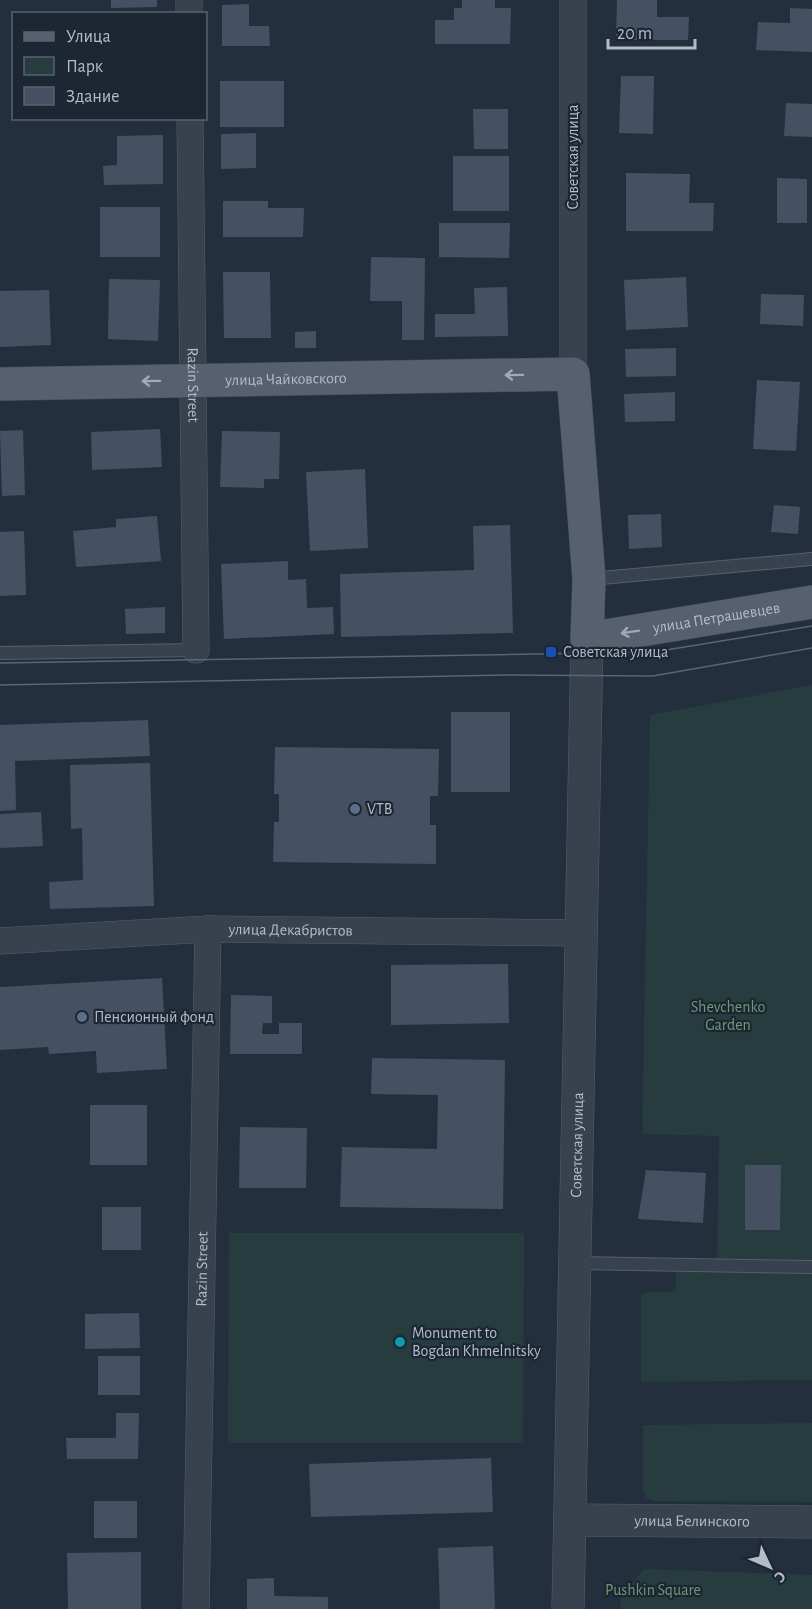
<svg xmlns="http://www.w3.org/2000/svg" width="812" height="1609" font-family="'Alegreya Sans',sans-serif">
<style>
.green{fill:#263c3f}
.building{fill:#455162}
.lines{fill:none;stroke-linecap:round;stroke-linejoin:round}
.service-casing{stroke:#565f6c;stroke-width:14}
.minor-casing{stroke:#565f6c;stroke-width:27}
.tertiary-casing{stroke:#565f6c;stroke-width:33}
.primary-casing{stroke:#414a57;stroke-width:34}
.service{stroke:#38414e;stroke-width:12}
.minor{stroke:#38414e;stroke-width:26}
.tertiary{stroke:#38414e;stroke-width:32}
.primary{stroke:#56606e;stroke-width:33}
.tram{stroke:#5a6575;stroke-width:1.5}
.oneway{stroke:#a1aab7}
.transit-dot{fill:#1a4fb4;stroke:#1d2633;stroke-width:2}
.service-dot{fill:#5c6f8a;stroke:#1d2633;stroke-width:2}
.culture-dot{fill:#0f9aa8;stroke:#1d2633;stroke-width:2}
.labels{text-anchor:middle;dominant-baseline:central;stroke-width:4.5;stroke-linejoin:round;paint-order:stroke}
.street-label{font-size:16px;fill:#b4bcc9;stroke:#1d2633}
.poi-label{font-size:16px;fill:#b4bcc9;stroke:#1d2633;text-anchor:start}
.park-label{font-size:16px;fill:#6b9a76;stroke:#1d2633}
</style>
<rect width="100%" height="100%" fill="#242f3e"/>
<!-- green -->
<g class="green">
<polygon points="812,685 812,1380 641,1382 641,1293 676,1291 676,1269 717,1266 719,1136 642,1134 650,715"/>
<polygon points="229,1233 524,1233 523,1443 228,1443"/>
<polygon points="812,1423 812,1502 656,1501 646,1498 643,1489 643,1425"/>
<polygon points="644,1569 812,1575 812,1609 620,1609 621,1596"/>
</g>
<!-- building -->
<g class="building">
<polygon points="111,0 157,0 157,7 111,8"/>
<polygon points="462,0 495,0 495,8 511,8 510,44 435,44 435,20 454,20 454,8 462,8"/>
<polygon points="617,0 657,0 657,17 689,17 688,40 616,40"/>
<polygon points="249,4 249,26 269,26 270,46 222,46 222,5"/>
<polygon points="790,8 812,9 812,52 756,50 758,22 790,23"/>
<polygon points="621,76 654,76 653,134 619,133"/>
<rect x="220" y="81" width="64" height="46"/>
<polygon points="786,103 812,104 812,137 784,136"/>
<polygon points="473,109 508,109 508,149 474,149"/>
<polygon points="256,133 256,168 221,169 221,134"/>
<polygon points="163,135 163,184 104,185 103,166 117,165 117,136"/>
<rect x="453" y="156" width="56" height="55"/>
<polygon points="626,173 690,174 689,203 714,203 713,231 626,231"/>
<polygon points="777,178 807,179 807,223 777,223"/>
<polygon points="223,201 268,201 268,208 304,208 303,237 223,237"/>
<rect x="100" y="207" width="60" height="50"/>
<polygon points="439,223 510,223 509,258 439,257"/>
<polygon points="371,257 425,258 424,340 402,340 402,301 370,301"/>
<polygon points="223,272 270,272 271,338 224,338"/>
<polygon points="686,277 688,327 626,330 624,280"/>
<polygon points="109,279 160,280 158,341 108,339"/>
<polygon points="507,287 508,336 435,337 435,314 475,314 474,288"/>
<polygon points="49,290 51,345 0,347 0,291"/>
<polygon points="761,294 804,295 803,326 760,324"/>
<polygon points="316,331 316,348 295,348 295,332"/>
<polygon points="676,348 676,376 626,377 625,349"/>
<polygon points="757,380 800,382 796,451 753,449"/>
<polygon points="675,392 675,421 625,422 624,394"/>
<polygon points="160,429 162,467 92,470 91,432"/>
<polygon points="23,430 25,495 2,496 0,431"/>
<polygon points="222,431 280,432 279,479 264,479 264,488 220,487"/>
<polygon points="365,469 368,548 310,551 306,472"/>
<polygon points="774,505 800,507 798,534 771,532"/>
<polygon points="661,514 662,547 629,549 628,515"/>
<polygon points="157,516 161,561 76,567 73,531 116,527 116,519"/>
<polygon points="510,525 513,633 341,637 340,574 474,570 473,526"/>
<polygon points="24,531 26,595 0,596 0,532"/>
<polygon points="288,561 288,580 306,579 307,608 333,607 334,634 224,639 221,564"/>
<polygon points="165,607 165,633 126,634 125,609"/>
<rect x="451" y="712" width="59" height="80"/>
<polygon points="148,720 150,756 15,761 16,810 0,811 0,725"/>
<polygon points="275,747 439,749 438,796 430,796 430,825 436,825 436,864 273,862 274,822 279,822 279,794 274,794"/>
<polygon points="150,763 154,906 50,909 49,882 83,880 82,828 71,829 70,765"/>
<polygon points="41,812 43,846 0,848 0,814"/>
<polygon points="508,964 509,1023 391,1025 391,965"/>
<polygon points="162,978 167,1069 97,1073 96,1051 49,1054 48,1047 0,1050 0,987"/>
<polygon points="231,995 272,996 272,1023 263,1023 262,1034 279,1034 279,1023 302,1023 302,1054 230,1054"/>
<polygon points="372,1058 505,1060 503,1209 340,1207 342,1147 437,1149 438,1095 371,1094"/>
<rect x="90" y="1105" width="57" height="60"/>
<polygon points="240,1127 307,1128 306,1188 239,1188"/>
<polygon points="745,1165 781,1165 780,1230 745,1230"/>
<polygon points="646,1170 706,1173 703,1223 638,1219"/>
<rect x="102" y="1207" width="39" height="43"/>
<polygon points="139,1313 140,1348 85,1349 85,1314"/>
<rect x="98" y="1356" width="42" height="39"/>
<polygon points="116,1413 139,1413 138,1459 67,1459 66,1438 116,1438"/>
<polygon points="491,1458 493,1512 311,1517 309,1464"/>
<rect x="94" y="1501" width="43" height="37"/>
<polygon points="493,1546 495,1609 440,1609 438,1548"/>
<polygon points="141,1552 141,1609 68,1609 67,1553"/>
<polygon points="274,1578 274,1596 328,1597 328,1609 247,1609 247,1579"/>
</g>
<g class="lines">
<defs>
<g id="service">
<polyline points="590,579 812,559"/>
<polyline points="0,653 196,650"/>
<polyline points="576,1263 812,1267"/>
</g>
<g id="minor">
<polyline points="189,0 189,14"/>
<path id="s1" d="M190,118l6,532"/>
<polyline points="573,374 573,0"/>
<path id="s2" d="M0,941l208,-12 374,4"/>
<path id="s3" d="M196,1609l12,-680"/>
</g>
<g id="tertiary">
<path id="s4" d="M570,1520l242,2"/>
<path id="s5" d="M568,1609l19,-970"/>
</g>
<g id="primary">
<path id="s6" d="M0,384l573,-10 16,205 -2,60 225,-37"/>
</g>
</defs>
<!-- service casing -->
<use href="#service" class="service-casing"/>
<!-- minor casing -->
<use href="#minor" class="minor-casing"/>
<!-- tertiary casing -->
<use href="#tertiary" class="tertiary-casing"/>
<!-- primary casing -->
<use href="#primary" class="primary-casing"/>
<!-- service -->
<use href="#service" class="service"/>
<!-- minor -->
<use href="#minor" class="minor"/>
<!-- tertiary -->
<use href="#tertiary" class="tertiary"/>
<!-- primary -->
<use href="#primary" class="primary"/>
<!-- tram -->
<g class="tram">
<polyline points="0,663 654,652 812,626"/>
<polyline points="0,685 506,675 653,676 812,648"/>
</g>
</g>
<!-- one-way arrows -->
<defs><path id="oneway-shaft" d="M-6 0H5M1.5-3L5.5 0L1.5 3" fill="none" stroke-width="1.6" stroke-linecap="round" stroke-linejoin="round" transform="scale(1.5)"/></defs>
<g class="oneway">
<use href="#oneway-shaft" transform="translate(514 375) rotate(179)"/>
<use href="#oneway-shaft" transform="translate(151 381) rotate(179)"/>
<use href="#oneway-shaft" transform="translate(630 632) rotate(171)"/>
</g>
<!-- markers -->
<rect class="transit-dot" x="545" y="646" width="12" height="12" rx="3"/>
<g class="service-dot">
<circle cx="355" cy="809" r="6"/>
<circle cx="82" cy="1017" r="6"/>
</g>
<circle class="culture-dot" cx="400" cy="1342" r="6"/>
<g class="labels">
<!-- street labels -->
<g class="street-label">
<text transform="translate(573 157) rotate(-90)">Советская улица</text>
<text stroke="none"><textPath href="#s6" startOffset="286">улица Чайковского</textPath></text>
<text stroke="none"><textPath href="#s1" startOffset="267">Razin Street</textPath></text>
<text stroke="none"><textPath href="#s6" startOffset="970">улица Петрашевцев</textPath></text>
<text stroke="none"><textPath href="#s2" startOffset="291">улица Декабристов</textPath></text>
<text stroke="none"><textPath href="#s5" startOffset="464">Советская улица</textPath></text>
<text stroke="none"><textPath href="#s3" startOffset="340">Razin Street</textPath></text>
<text stroke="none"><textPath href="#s4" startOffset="122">улица Белинского</textPath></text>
</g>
<!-- poi labels -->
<g class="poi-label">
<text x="563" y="652">Советская улица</text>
<text x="367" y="809">VTB</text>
<text x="94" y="1017">Пенсионный фонд</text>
<text x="412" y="1333">Monument to<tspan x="412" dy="18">Bogdan Khmelnitsky</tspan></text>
</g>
<!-- park labels -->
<g class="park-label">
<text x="728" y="1007">Shevchenko<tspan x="728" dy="18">Garden</tspan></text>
<text x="653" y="1590">Pushkin Square</text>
</g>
</g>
<!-- legend -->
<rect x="12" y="12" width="195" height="108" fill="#1d2633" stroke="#59626f" stroke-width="1.5"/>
<rect x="24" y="32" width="30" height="9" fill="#56606e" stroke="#59626f" stroke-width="1.5"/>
<text x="66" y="42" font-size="18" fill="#b4bcc9">Улица</text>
<rect x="24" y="57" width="30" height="18" fill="#263c3f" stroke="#59626f" stroke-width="1.5"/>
<text x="66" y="72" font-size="18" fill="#b4bcc9">Парк</text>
<rect x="24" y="87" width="30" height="18" fill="#455162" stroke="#59626f" stroke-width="1.5"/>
<text x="66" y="102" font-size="18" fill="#b4bcc9">Здание</text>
<!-- north arrow -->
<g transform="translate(770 1567) rotate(134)" stroke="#1d2633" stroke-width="4.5" paint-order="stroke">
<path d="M0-4.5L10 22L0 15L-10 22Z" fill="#b4bcc9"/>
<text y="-9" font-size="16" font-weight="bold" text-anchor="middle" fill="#b4bcc9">С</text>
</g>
<!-- scale -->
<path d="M608 39v9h87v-9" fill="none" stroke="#b4bcc9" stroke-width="3"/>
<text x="617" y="39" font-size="18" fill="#b4bcc9" stroke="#1d2633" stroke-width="4.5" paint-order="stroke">20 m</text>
</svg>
